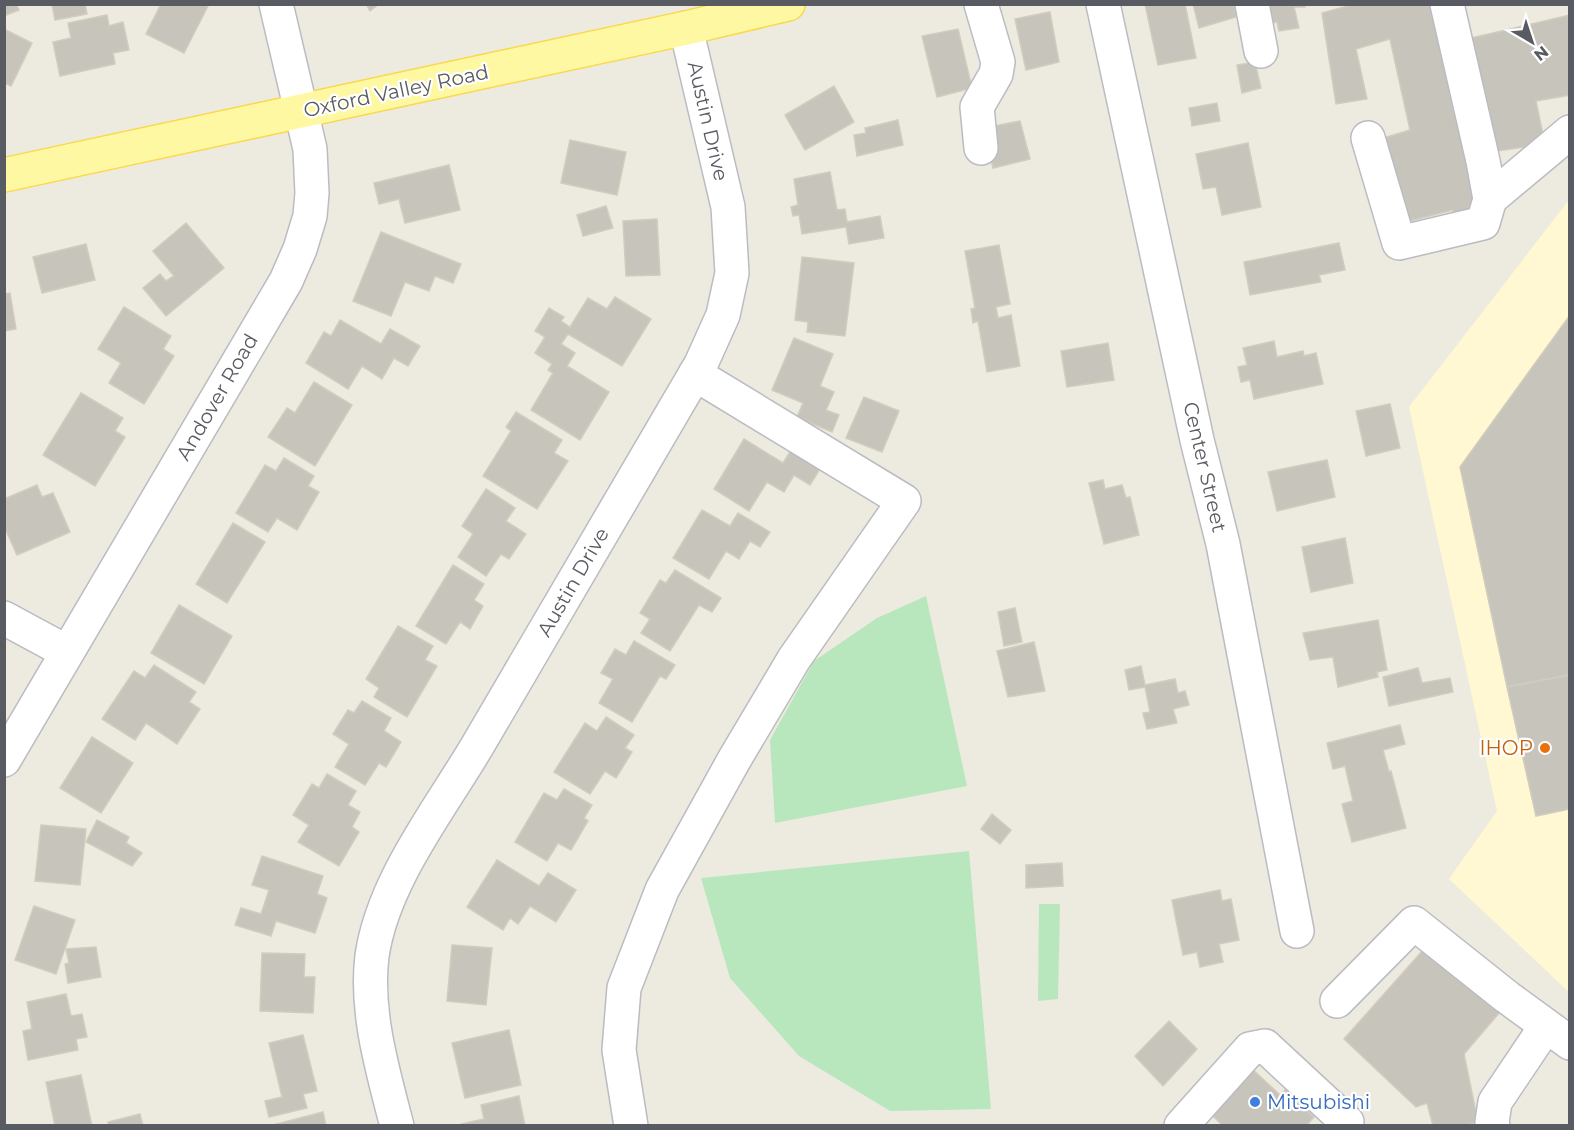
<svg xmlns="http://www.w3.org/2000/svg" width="1574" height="1130" font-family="Montserrat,sans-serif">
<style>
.commercial{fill:#fff8d2}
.green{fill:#b9e7bd}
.building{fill:#c7c4bc;stroke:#d1cdbd;stroke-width:1.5}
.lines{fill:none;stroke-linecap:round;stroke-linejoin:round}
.minor-casing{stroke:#babcc2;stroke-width:36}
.major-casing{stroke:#fad84b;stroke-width:36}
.minor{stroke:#fff;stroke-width:33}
.major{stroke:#fff8a2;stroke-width:33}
.food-dot{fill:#e8710a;stroke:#fff;stroke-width:2}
.shop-dot{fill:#3f7fe0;stroke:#fff;stroke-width:2}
.labels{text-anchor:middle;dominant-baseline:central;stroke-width:4.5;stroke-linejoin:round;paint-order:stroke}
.street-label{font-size:20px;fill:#585b61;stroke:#fff}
.food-label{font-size:20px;fill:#c56008;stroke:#fff;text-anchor:end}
.shop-label{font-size:20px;fill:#366cbe;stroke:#fff;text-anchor:start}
</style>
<rect width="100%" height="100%" fill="#edebdf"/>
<!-- commercial -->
<polygon class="commercial" points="1569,200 1569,992 1449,879 1497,811 1409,407"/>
<!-- green -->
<g class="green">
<polygon points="926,596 967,786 775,823 770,740 814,661 877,618"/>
<polygon points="969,851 991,1109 890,1111 799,1056 730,978 701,878"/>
<polygon points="1039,904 1060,904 1058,999 1038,1001"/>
</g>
<!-- building -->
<g class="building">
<polygon points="4,4 16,4 19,10 4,16"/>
<polygon points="52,4 85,4 87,14 55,20"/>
<polygon points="161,4 209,4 184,53 146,34"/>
<polygon points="366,4 379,4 370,11"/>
<polygon points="1145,4 1185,4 1196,58 1158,65"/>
<polygon points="1193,4 1234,4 1236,17 1199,28"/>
<polygon points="1264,4 1305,4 1305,7 1294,7 1299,28 1279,31 1277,22 1267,24"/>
<polygon points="1355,4 1430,4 1478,210 1453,218 1453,210 1405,222 1380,139 1410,130 1390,39 1356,49 1367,99 1336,104 1322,13"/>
<polygon points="1050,12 1059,62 1026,70 1015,19"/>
<polygon points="107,15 109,26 123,22 129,50 113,53 115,64 60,76 53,42 71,38 68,23"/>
<polygon points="1570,15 1570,95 1536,101 1545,144 1491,152 1467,39"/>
<polygon points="4,29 32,43 11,86 4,83"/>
<polygon points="958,29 972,88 937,97 922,36"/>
<polygon points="1255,62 1261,88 1242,93 1237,65"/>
<polygon points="834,86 854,122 805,150 785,115"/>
<polygon points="1217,103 1220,121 1192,126 1189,108"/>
<polygon points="898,120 903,145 857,156 854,135 866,133 865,128"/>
<polygon points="1020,121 1030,159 993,168 984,128"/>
<polygon points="570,140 626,152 617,195 561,183"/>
<polygon points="1248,143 1261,207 1222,215 1216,187 1203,189 1196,154"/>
<polygon points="449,165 460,210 405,223 399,199 379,204 374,183"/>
<polygon points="830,172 837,210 845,209 847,222 880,216 884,238 849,244 846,227 802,234 799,215 793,216 791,207 798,205 794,179"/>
<polygon points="606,206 613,228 583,236 577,215"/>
<polygon points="657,219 660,275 626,276 623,221"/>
<polygon points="186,223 224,268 166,316 143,288 160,274 166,281 174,276 153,251"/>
<polygon points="381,232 461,264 453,283 435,276 429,291 405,282 391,316 353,301"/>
<polygon points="1339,243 1345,270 1319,275 1321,282 1250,295 1244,262"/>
<polygon points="86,244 95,280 42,293 33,257"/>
<polygon points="999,245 1010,304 996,307 998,318 1011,315 1020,366 987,372 978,321 973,323 971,309 975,308 965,251"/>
<polygon points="802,257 854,263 845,336 807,332 808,322 795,320"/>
<polygon points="10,293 16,329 4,331 4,294"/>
<polygon points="615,297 651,319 622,366 568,334 561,344 575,353 567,366 609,392 580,440 531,410 553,373 548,370 552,364 535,353 545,337 535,331 549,308 564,317 561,321 570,327 588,298 607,309"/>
<polygon points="124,307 171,336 163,349 174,356 144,404 109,383 121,363 98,349"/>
<polygon points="1570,315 1570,675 1507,687 1460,467"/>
<polygon points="340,320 381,344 390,329 420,346 408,366 394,358 382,379 362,366 348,389 306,363 324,332 331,336"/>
<polygon points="794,338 833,354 820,386 834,392 826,410 839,415 832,432 797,417 803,403 772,390"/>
<polygon points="1274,341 1277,357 1303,351 1304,356 1316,353 1323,384 1254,399 1250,380 1241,382 1238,367 1247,365 1243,348"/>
<polygon points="1108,343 1114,380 1067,387 1061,351"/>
<polygon points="314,382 352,405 315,466 268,437 287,408 295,413"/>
<polygon points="81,393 123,418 115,431 125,437 95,486 43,455"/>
<polygon points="864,397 899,411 882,452 846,438"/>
<polygon points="1390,404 1400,448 1366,456 1356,411"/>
<polygon points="516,412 562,440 554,453 568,461 537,509 483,476 511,431 506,427"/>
<polygon points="744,439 783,463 792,449 821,467 810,485 794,475 784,492 767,482 749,511 714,489"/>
<polygon points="284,458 314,476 308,486 319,492 297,530 277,518 268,532 236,513 265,465 276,471"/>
<polygon points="1327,460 1335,497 1277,511 1268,472"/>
<polygon points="1103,480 1105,489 1122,485 1126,498 1130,497 1139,535 1104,544 1089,483"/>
<polygon points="37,485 42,497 53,493 70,532 17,555 4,526 4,499"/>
<polygon points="486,489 515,508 506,521 526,534 509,559 501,554 486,576 458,557 473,534 462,526"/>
<polygon points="702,510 730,526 738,513 770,532 760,547 750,541 739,559 726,551 709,579 673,558"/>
<polygon points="233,523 265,542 227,603 196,584"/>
<polygon points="1345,538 1353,583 1311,592 1302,547"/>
<polygon points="453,565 484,584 474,600 483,606 470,629 460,622 446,644 416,626"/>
<polygon points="675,570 721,598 712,612 699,605 670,651 641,633 650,619 640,613 660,580 666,583"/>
<polygon points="179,605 232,636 204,684 151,653"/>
<polygon points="1015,608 1022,642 1004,646 998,612"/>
<polygon points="1378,620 1387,670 1377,672 1378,677 1338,687 1333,657 1310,660 1303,633"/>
<polygon points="398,626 433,646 425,660 437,666 407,717 374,697 379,688 366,679"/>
<polygon points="634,641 675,665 666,679 660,676 632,722 599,703 613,679 601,673 615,649 626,655"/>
<polygon points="1034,642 1045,691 1008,697 997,651"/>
<polygon points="154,665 196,692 189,702 200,709 177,744 146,723 135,740 102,719 134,671 145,678"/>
<polygon points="1141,666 1145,685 1175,679 1178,693 1185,691 1189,705 1173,709 1177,723 1147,729 1143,713 1150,712 1145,687 1129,690 1125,670"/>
<polygon points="1418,668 1422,683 1450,678 1453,692 1389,706 1383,677"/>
<polygon points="1570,675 1570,809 1536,816 1507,687"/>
<polygon points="362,701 391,718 384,731 401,742 386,767 379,763 365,785 335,767 349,744 333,734 348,710 354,713"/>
<polygon points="606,717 634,735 625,748 632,752 616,778 605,771 590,794 554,772 585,723 597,731"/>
<polygon points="1400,725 1405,744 1383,750 1389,772 1391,771 1406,828 1352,842 1342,804 1353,801 1345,766 1333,769 1327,743"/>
<polygon points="92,737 133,763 101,813 60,788"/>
<polygon points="327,774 356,791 348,805 360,812 352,827 359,832 339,866 298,842 309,825 293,815 312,784 319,788"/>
<polygon points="564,789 592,805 584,818 588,821 571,850 558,843 547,861 515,842 544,793 557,800"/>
<polygon points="992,814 1011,830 1000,844 981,829"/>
<polygon points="97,820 129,837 126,843 142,853 132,866 86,842"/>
<polygon points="41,825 86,829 80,885 35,881"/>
<polygon points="262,856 323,876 317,894 327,898 315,933 276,921 271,936 235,925 241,908 261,914 269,890 252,885"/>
<polygon points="497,860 539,886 548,873 576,890 556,922 530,906 518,924 510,918 503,930 467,907"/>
<polygon points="1062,863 1063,886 1026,888 1026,865"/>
<polygon points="1220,890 1222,901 1231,899 1239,940 1219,944 1223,962 1200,967 1197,952 1183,955 1172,900"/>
<polygon points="34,906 75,920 56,974 15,960"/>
<polygon points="452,945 492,948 486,1005 447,1001"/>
<polygon points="96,947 101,977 68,983 65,964 69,963 66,949"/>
<polygon points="1424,949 1500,1012 1464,1054 1478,1122 1462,1126 1433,1126 1427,1103 1416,1107 1344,1039"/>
<polygon points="262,953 305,954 304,977 315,977 313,1013 260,1011"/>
<polygon points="66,994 71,1016 82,1014 87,1037 76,1039 78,1050 28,1060 23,1031 32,1029 27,1002"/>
<polygon points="1169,1021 1197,1049 1163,1086 1135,1056"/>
<polygon points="509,1030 521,1085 465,1098 452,1043"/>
<polygon points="303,1035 317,1091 303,1094 307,1108 269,1117 265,1101 282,1097 269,1043"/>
<polygon points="1249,1066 1280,1095 1285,1090 1314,1117 1306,1126 1223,1126 1206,1109"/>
<polygon points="81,1075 92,1126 55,1126 46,1082"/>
<polygon points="519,1096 525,1126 461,1126 461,1124 484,1119 481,1105"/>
<polygon points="323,1112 326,1126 269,1126"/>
<polygon points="140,1114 143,1126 109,1126 108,1122"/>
</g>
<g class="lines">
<defs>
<g id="minor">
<polyline points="981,4 998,62 996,74 977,107 981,148"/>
<polyline points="1103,4 1197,440 1223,544 1297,931"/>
<polyline points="1252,4 1261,51"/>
<polyline points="1447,4 1483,161 1490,199 1570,132"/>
<polyline points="1368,138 1399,243 1483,223 1490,199"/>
<polyline points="4,618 67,652"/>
<polyline points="4,760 286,281 300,249 310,216 312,193 310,149 276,4"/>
<polyline points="1337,1001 1414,923 1507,997 1570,1043"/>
<path d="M397,1126c-14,-54 -32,-114 -25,-170 11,-76 69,-148 107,-213 74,-126 148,-253 222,-379l22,-49 9,-42 -4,-66 -42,-179"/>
<polyline points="631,1126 619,1050 624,988 662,890 734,760 794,659 904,501 695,374"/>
<polyline points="1181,1126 1250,1049 1265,1046 1347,1122 1345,1126"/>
<polyline points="1493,1126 1492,1122 1495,1102 1546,1026"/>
</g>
<polyline id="major" points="4,175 686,28 788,4"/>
</defs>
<!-- minor casing -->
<use href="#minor" class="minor-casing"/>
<!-- major casing -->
<use href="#major" class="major-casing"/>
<!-- minor -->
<use href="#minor" class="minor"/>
<!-- major -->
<use href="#major" class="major"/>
</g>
<!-- markers -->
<circle class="food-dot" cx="1545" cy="748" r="6"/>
<circle class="shop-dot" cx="1255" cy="1102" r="6"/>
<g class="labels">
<!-- street labels -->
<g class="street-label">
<text transform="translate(396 91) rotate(-12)">Oxford Valley Road</text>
<text transform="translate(708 121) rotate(77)">Austin Drive</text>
<text transform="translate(217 397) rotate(-60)">Andover Road</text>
<text transform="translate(1205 467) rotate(77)">Center Street</text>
<text transform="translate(573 582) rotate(-60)">Austin Drive</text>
</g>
<!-- food labels -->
<g class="food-label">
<text x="1533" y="748">IHOP</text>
</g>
<!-- shop labels -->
<g class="shop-label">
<text x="1267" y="1102">Mitsubishi</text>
</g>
</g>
<!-- border -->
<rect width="1574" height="1130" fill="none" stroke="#585b61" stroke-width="12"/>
<!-- north arrow -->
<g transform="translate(1532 42) rotate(141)" stroke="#ffffff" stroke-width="4.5" paint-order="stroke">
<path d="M0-4.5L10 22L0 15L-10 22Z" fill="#585b61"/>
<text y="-9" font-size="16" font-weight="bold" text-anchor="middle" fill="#585b61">N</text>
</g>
</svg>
